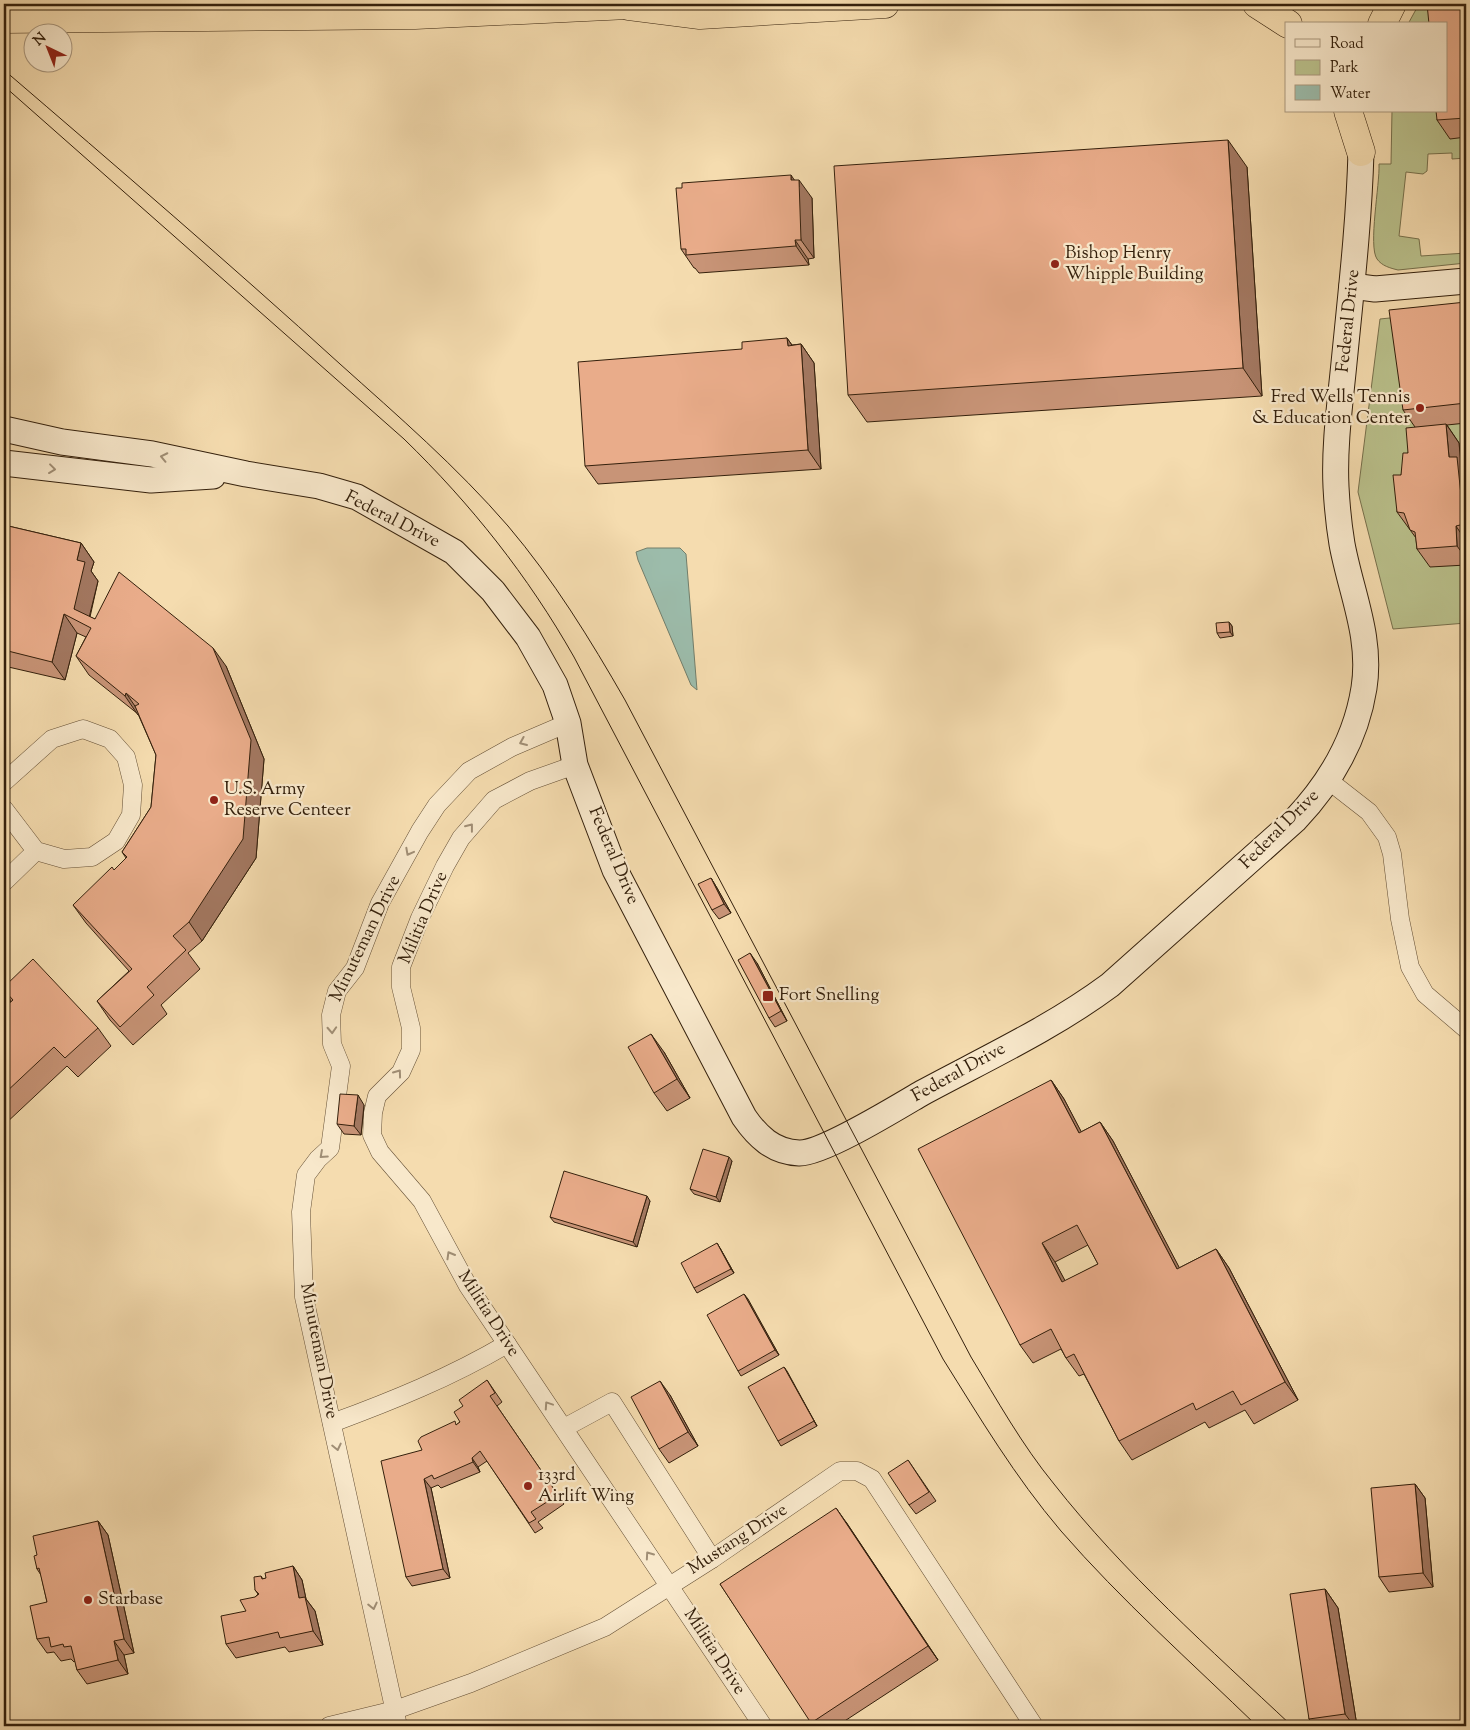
<svg xmlns="http://www.w3.org/2000/svg" width="1470" height="1730" font-family="'Sorts Mill Goudy',serif">
<style>
.green{fill:#bac18c;stroke:#77704c}
.water{fill:#9cbcab;stroke:#727e6b}
.lines{fill:none;stroke-linecap:round;stroke-linejoin:round}
.street-casing{stroke:#644f35;stroke-width:19}
.secondary-casing{stroke:#34200c;stroke-width:27}
.highway-casing{stroke:#34200c;stroke-width:29}
.street{stroke:#f8e8cb;stroke-width:18}
.secondary{stroke:#f8e8cb;stroke-width:25}
.highway{stroke:#f5dcaf;stroke-width:28}
.tram{stroke:#34200c;stroke-width:1}
.wall{fill:#c89477;stroke:#34200c;fill-rule:evenodd}
.shaded-wall{fill:#a37861;stroke:#34200c}
.building{fill:#e9ac8a;stroke:#34200c;fill-rule:evenodd}
.oneway{stroke:#a08e75}
.poi-dot{fill:#8f2418;stroke:#f8e8cb;stroke-width:2}
.labels{text-anchor:middle;dominant-baseline:central;stroke-width:4.5;stroke-linejoin:round;paint-order:stroke}
.poi-label{font-size:18px;fill:#34200c;stroke:#f8e8cb;text-anchor:start}
.street-label{font-size:18px;fill:#34200c;stroke:#f8e8cb}
</style>
<rect width="100%" height="100%" fill="#f5dcaf"/>
<filter id="stains"><feTurbulence type="fractalNoise" baseFrequency=".004" numOctaves="4"/><feColorMatrix values="0 0 0 0 .2 0 0 0 0 .09 0 0 0 0 .02 0 0 0 .5 -.17"/></filter>
<radialGradient id="worn" r=".72"><stop offset=".6" stop-color="#630" stop-opacity="0"/><stop offset="1" stop-color="#630" stop-opacity=".3"/></radialGradient>
<!-- green -->
<g class="green">
<polygon points="1419,4 1448,4 1441,24 1408,24"/>
<path d="M1392,111h54l20,26v21l-14,1v-6l-24,1 -1,17 -4,3 -17,-2 -7,64 20,3 2,17 45,-3v10l-68,7c-8,-2 -16,-4 -21,-11 -9,-13 3,-75 2,-95h12z"/>
<polygon points="1466,310 1466,623 1393,629 1358,492 1380,319"/>
</g>
<!-- water -->
<polygon class="water" points="647,548 680,548 686,554 697,690 691,685 638,560 636,552"/>
<g class="lines">
<defs>
<g id="street">
<polyline points="575,765 530,781 494,800 461,838 445,866 420,918 401,967 401,987 411,1028 411,1050 401,1072 377,1096 373,1113 372,1135 380,1152 422,1201 468,1286 763,1726"/>
<polyline points="1328,780 1369,812 1387,837 1392,854 1400,919 1410,967 1425,994 1466,1029"/>
<polyline points="4,782 52,739 83,729 110,739 126,757 133,785 131,815 116,841 92,857 64,859 36,851 4,809"/>
<polyline points="4,882 36,851"/>
<path d="M332,1423c60,-22 119,-46 175,-79"/>
<polyline points="564,1428 612,1402 712,1559"/>
<polyline points="329,1726 395,1710 471,1683 605,1627 712,1559 840,1471 857,1471 872,1479 1034,1726"/>
<polyline points="398,1726 304,1297 301,1212 306,1175 318,1159 330,1148 341,1066 332,1044 331,1015 337,991 355,968 380,903 420,831 437,805 469,771 512,747 568,723"/>
</g>
<g id="secondary">
<polyline points="1352,286 1375,289 1466,281"/>
<path d="M4,429l58,13 90,12 94,20 73,12 38,11 97,55 39,39 35,46 27,48 13,38 7,42 40,105 129,247c13,19 29,35 55,36 23,1 99,-46 123,-60 63,-34 130,-65 188,-108l185,-165c35,-37 61,-81 69,-132 8,-51 -13,-95 -22,-144 -3,-18 -5,-38 -6,-57 -2,-41 4,-83 8,-124 7,-71 15,-140 17,-211"/>
<polyline points="4,463 151,480 213,476"/>
</g>
<g id="highway">
<polyline points="1257,4 1288,24"/>
<polyline points="629,6 700,15 885,4"/>
<polyline points="4,19 415,15 649,4"/>
<polyline points="1382,24 1392,4"/>
<polyline points="1348,111 1361,152"/>
</g>
</defs>
<!-- street casing -->
<use href="#street" class="street-casing"/>
<!-- secondary casing -->
<use href="#secondary" class="secondary-casing"/>
<!-- highway casing -->
<use href="#highway" class="highway-casing"/>
<!-- street -->
<use href="#street" class="street"/>
<!-- secondary -->
<use href="#secondary" class="secondary"/>
<!-- highway -->
<use href="#highway" class="highway"/>
<!-- tram -->
<g class="tram">
<path d="M4,70c113,97 226,194 336,294 58,52 117,103 168,162 45,53 82,113 117,174l346,657c26,43 51,88 83,127 70,89 156,165 238,242"/>
<path d="M4,86l400,353c67,65 124,137 170,218l369,702c37,59 72,118 118,172 60,69 130,131 196,195"/>
</g>
</g>
<!-- wall -->
<g class="wall">
<polygon points="1466,4 1466,137 1450,139 1437,120"/>
<polygon points="1247,167 1262,396 867,422 848,395"/>
<polygon points="795,180 812,198 814,258 808,259 809,265 699,273 695,268 694,268 681,249"/>
<polygon points="1466,302 1466,423 1447,425 1459,443 1461,463 1466,470 1466,565 1430,567 1417,549 1416,538 1397,512 1401,475 1408,453 1415,427 1403,410"/>
<polygon points="787,338 792,345 801,344 814,363 821,469 598,484 585,466 742,349"/>
<polygon points="4,525 81,543 94,562 91,571 98,581 90,617 95,619 226,666 264,759 256,858 202,941 188,953 200,969 161,1005 167,1014 133,1045 110,1020 97,1001 129,971 86,923 73,905 114,870 126,858 122,852 151,807 156,755 138,714 89,675 76,656 86,637 77,633 65,680 4,666"/>
<polygon points="1229,622 1232,626 1233,636 1220,638 1217,633"/>
<polygon points="711,878 717,888 731,913 719,919 712,910"/>
<polygon points="757,963 787,1021 775,1027 769,1018"/>
<polygon points="4,987 98,1028 111,1046 78,1077 67,1066 4,1125 4,1008 11,1001 4,991"/>
<polygon points="664,1052 690,1098 667,1111 654,1093"/>
<path d="M1051,1080l13,19 17,33 19,-10 13,19 66,127 37,-19 13,19 69,132 -44,24 -9,-14 -36,18 -4,-6 -73,38 -13,-19 -35,-67 -5,2 -13,-18 -5,-9 -28,14 -13,-18zM1088,1245l10,19 -33,17 -10,-19z"/>
<polygon points="364,1105 361,1135 344,1134 337,1124"/>
<polygon points="732,1161 720,1202 694,1194 690,1189"/>
<polygon points="650,1201 637,1247 554,1222 550,1217"/>
<polygon points="720,1248 734,1273 697,1293 694,1288"/>
<polygon points="744,1294 779,1355 741,1376 738,1371"/>
<polygon points="784,1367 817,1426 781,1446 778,1441"/>
<polygon points="487,1380 502,1402 497,1406 564,1504 538,1522 543,1528 535,1533 487,1461 478,1467 480,1472 441,1488 438,1485 431,1488 450,1578 412,1586 406,1577 422,1450 460,1422 463,1406"/>
<polygon points="670,1395 698,1446 669,1463 659,1449"/>
<polygon points="908,1460 936,1501 916,1514 909,1505"/>
<polygon points="1415,1484 1425,1498 1433,1587 1389,1592 1379,1577"/>
<polygon points="98,1521 108,1535 134,1653 124,1655 128,1674 87,1684 77,1670 75,1661 74,1662 71,1659 61,1661 54,1652 47,1653 37,1639 47,1602 41,1575 37,1569 37,1555"/>
<polygon points="846,1522 938,1660 837,1726 814,1726 720,1584"/>
<polygon points="293,1566 302,1580 306,1599 315,1611 323,1645 289,1652 285,1647 236,1658 226,1644 246,1611 255,1597 258,1594 255,1590 261,1576 263,1579 266,1578"/>
<polygon points="1325,1589 1338,1608 1357,1726 1314,1726 1309,1719"/>
</g>
<!-- shaded-wall -->
<g class="shaded-wall">
<polygon points="1228,140 1247,167 1262,396 1243,368"/>
<polygon points="791,175 799,187 799,180 812,198 814,258 801,240 791,180"/>
<polygon points="795,240 808,259 809,265 796,246"/>
<polygon points="787,338 800,357 788,346"/>
<polygon points="801,344 814,363 821,469 808,450"/>
<polygon points="1446,424 1459,443 1461,463 1466,470 1466,527 1464,524 1449,457"/>
<polygon points="1456,526 1466,541 1466,558 1457,546"/>
<polygon points="81,543 94,562 91,571 98,581 87,626 74,609 77,560"/>
<polygon points="64,614 77,633 65,680 52,662"/>
<polygon points="1229,622 1232,626 1233,636 1230,632"/>
<polygon points="213,648 226,666 264,759 256,858 202,941 189,922"/>
<polygon points="126,693 139,712 138,715 125,696"/>
<polygon points="711,878 717,888 731,913 724,904"/>
<polygon points="750,953 757,963 787,1021 781,1011"/>
<polygon points="651,1034 664,1052 690,1098 677,1079"/>
<polygon points="1051,1080 1064,1099 1092,1152 1079,1133"/>
<polygon points="358,1095 364,1105 361,1135 354,1126"/>
<polygon points="1100,1122 1113,1141 1190,1288 1177,1269"/>
<polygon points="729,1157 732,1161 720,1202 716,1197"/>
<polygon points="647,1196 650,1201 637,1247 633,1242"/>
<polygon points="717,1243 720,1248 734,1273 731,1269"/>
<polygon points="1042,1243 1055,1262 1076,1301 1062,1282"/>
<polygon points="1216,1249 1229,1268 1298,1400 1285,1382"/>
<polygon points="744,1294 748,1299 779,1355 775,1350"/>
<polygon points="784,1367 787,1371 817,1426 814,1421"/>
<polygon points="660,1381 670,1395 698,1446 688,1432"/>
<polygon points="472,1458 478,1467 480,1472 473,1462"/>
<polygon points="424,1479 431,1488 450,1578 443,1569"/>
<polygon points="1415,1484 1425,1498 1433,1587 1423,1573"/>
<polygon points="836,1508 846,1522 938,1660 928,1646"/>
<polygon points="98,1521 108,1535 134,1653 124,1639"/>
<polygon points="293,1566 302,1580 306,1599 315,1611 323,1645 313,1631 299,1598"/>
<polygon points="1325,1589 1338,1608 1357,1726 1354,1726 1345,1714"/>
<polygon points="114,1641 124,1655 128,1674 118,1660"/>
</g>
<!-- building -->
<g class="building">
<polygon points="1427,4 1466,4 1466,118 1437,120 1436,111 1446,111 1446,24 1429,24"/>
<polygon points="1228,140 1243,368 848,395 834,166"/>
<polygon points="791,175 791,180 799,180 801,240 795,240 796,246 686,255 686,249 681,249 676,188 682,188 682,183"/>
<polygon points="1466,302 1466,403 1403,410 1389,310"/>
<polygon points="787,338 788,346 801,344 808,450 585,466 578,362 742,349 742,342"/>
<polygon points="1446,424 1449,457 1457,457 1464,524 1456,526 1457,546 1417,549 1415,532 1410,530 1404,513 1397,512 1393,475 1401,475 1403,453 1408,453 1406,428"/>
<polygon points="4,525 81,543 77,560 85,562 74,609 95,619 119,572 213,648 251,740 243,839 189,922 173,936 186,950 147,987 154,995 120,1027 97,1001 132,969 73,905 112,867 114,870 127,857 122,852 151,807 156,755 135,706 139,704 126,693 125,696 76,656 91,628 64,614 52,662 4,650"/>
<polygon points="1229,622 1230,632 1217,633 1216,623"/>
<polygon points="711,878 724,904 712,910 698,884"/>
<polygon points="750,953 781,1011 769,1018 738,960"/>
<polygon points="33,959 98,1028 65,1058 54,1047 4,1094 4,1008 13,1000 4,990 4,987"/>
<polygon points="651,1034 677,1079 654,1093 628,1047"/>
<path d="M1051,1080l28,53 21,-11 77,147 39,-20 69,133 -44,23 -8,-14 -37,19 -3,-7 -74,38 -45,-87 -8,4 -15,-29 -31,16 -102,-196zM1077,1225l21,39 -36,18 -20,-39z"/>
<polygon points="340,1094 358,1095 354,1126 337,1124"/>
<polygon points="703,1149 729,1157 716,1197 690,1189"/>
<polygon points="564,1171 647,1196 633,1242 550,1217"/>
<polygon points="717,1243 731,1269 694,1288 681,1263"/>
<polygon points="744,1294 775,1350 738,1371 707,1315"/>
<polygon points="784,1367 814,1421 778,1441 748,1387"/>
<polygon points="487,1380 495,1393 490,1396 558,1495 531,1512 536,1519 529,1523 480,1451 472,1458 473,1462 434,1479 432,1475 424,1479 443,1569 406,1577 381,1461 422,1450 418,1441 421,1437 455,1421 456,1425 460,1422 454,1412 463,1406 459,1400"/>
<polygon points="660,1381 688,1432 659,1449 631,1397"/>
<polygon points="908,1460 929,1492 909,1505 888,1473"/>
<polygon points="1415,1484 1423,1573 1379,1577 1371,1488"/>
<polygon points="836,1508 928,1646 811,1723 720,1584"/>
<polygon points="98,1521 124,1639 114,1641 118,1660 77,1670 71,1646 64,1647 63,1644 51,1647 49,1637 37,1639 30,1606 47,1602 39,1568 37,1569 34,1556 37,1555 33,1536"/>
<polygon points="293,1566 299,1598 305,1597 313,1631 280,1638 278,1632 226,1644 221,1616 246,1611 240,1600 255,1597 259,1594 255,1590 254,1577 261,1576 262,1579 266,1578 265,1573"/>
<polygon points="1325,1589 1345,1714 1309,1719 1290,1594"/>
</g>
<!-- one-way arrows -->
<defs><path id="oneway-chevron" d="M-2-3.5L2.5 0L-2 3.5" fill="none" stroke-width="1.6" stroke-linecap="round" stroke-linejoin="round" transform="scale(1.25)"/></defs>
<g class="oneway">
<use href="#oneway-chevron" transform="translate(164 457) rotate(-168)"/>
<use href="#oneway-chevron" transform="translate(52 469) rotate(7)"/>
<use href="#oneway-chevron" transform="translate(523 742) rotate(157)"/>
<use href="#oneway-chevron" transform="translate(470 827) rotate(-52)"/>
<use href="#oneway-chevron" transform="translate(409 852) rotate(118)"/>
<use href="#oneway-chevron" transform="translate(332 1030) rotate(87)"/>
<use href="#oneway-chevron" transform="translate(398 1073) rotate(-54)"/>
<use href="#oneway-chevron" transform="translate(323 1155) rotate(138)"/>
<use href="#oneway-chevron" transform="translate(450 1255) rotate(-120)"/>
<use href="#oneway-chevron" transform="translate(548 1405) rotate(-124)"/>
<use href="#oneway-chevron" transform="translate(337 1447) rotate(77)"/>
<use href="#oneway-chevron" transform="translate(649 1555) rotate(-125)"/>
<use href="#oneway-chevron" transform="translate(373 1606) rotate(77)"/>
</g>
<!-- markers -->
<g class="poi-dot">
<circle cx="1055" cy="264" r="5"/>
<circle cx="1420" cy="408" r="5"/>
<circle cx="214" cy="800" r="5"/>
<rect x="762" y="990" width="12" height="12" rx="2.5"/>
<circle cx="528" cy="1486" r="5"/>
<circle cx="88" cy="1600" r="5"/>
</g>
<g class="labels">
<!-- poi labels -->
<g class="poi-label">
<text x="1065" y="254">Bishop Henry<tspan x="1065" dy="21">Whipple Building</tspan></text>
<text x="1410" y="398" text-anchor="end">Fred Wells Tennis<tspan x="1410" dy="21">&amp; Education Center</tspan></text>
<text x="224" y="790">U.S. Army<tspan x="224" dy="21">Reserve Centeer</tspan></text>
<text x="779" y="996">Fort Snelling</text>
<text x="538" y="1476">133rd<tspan x="538" dy="21">Airlift Wing</tspan></text>
<text x="98" y="1600">Starbase</text>
</g>
<!-- street labels -->
<g class="street-label">
<text transform="translate(1349 321) rotate(-84)">Federal Drive</text>
<text transform="translate(392 520) rotate(27)">Federal Drive</text>
<text transform="translate(1280 830) rotate(-45)">Federal Drive</text>
<text transform="translate(613 856) rotate(67)">Federal Drive</text>
<text transform="translate(424 918) rotate(-67)">Militia Drive</text>
<text transform="translate(366 939) rotate(-64)">Minuteman Drive</text>
<text transform="translate(959 1073) rotate(-29)">Federal Drive</text>
<text transform="translate(488 1314) rotate(57)">Militia Drive</text>
<text transform="translate(318 1351) rotate(79)">Minuteman Drive</text>
<text transform="translate(738 1540) rotate(-33)">Mustang Drive</text>
<text transform="translate(714 1652) rotate(57)">Militia Drive</text>
</g>
</g>
<!-- margin -->
<rect width="1470" height="1730" fill="none" stroke="#f5dcaf" stroke-width="20"/>
<rect x="5" y="5" width="1460" height="1720" fill="none" stroke="#34200c" stroke-width="2.5"/>
<rect x="10" y="10" width="1450" height="1710" fill="none" stroke="#34200c"/>
<!-- legend -->
<rect x="1285" y="22" width="162" height="90" fill="#f8e8cb" stroke="#aa987f"/>
<rect x="1295" y="39" width="25" height="8" fill="#f8e8cb" stroke="#aa987f"/>
<text x="1330" y="48" font-size="15" fill="#34200c">Road</text>
<rect x="1295" y="60" width="25" height="15" fill="#bac18c" stroke="#aa987f"/>
<text x="1330" y="72" font-size="15" fill="#34200c">Park</text>
<rect x="1295" y="85" width="25" height="15" fill="#9cbcab" stroke="#aa987f"/>
<text x="1330" y="98" font-size="15" fill="#34200c">Water</text>
<!-- north arrow -->
<g transform="translate(48 48) rotate(317)"><circle r="24" fill="#f8e8cb" stroke="#aa987f"/>
<path d="M0-4L9 19L0 12L-9 19Z" fill="#8f2418"/>
<text y="-8" font-size="14" font-weight="bold" text-anchor="middle" fill="#34200c">N</text>
</g>
<rect width="100%" height="100%" filter="url(#stains)"/>
<rect width="100%" height="100%" fill="url(#worn)"/>
</svg>
